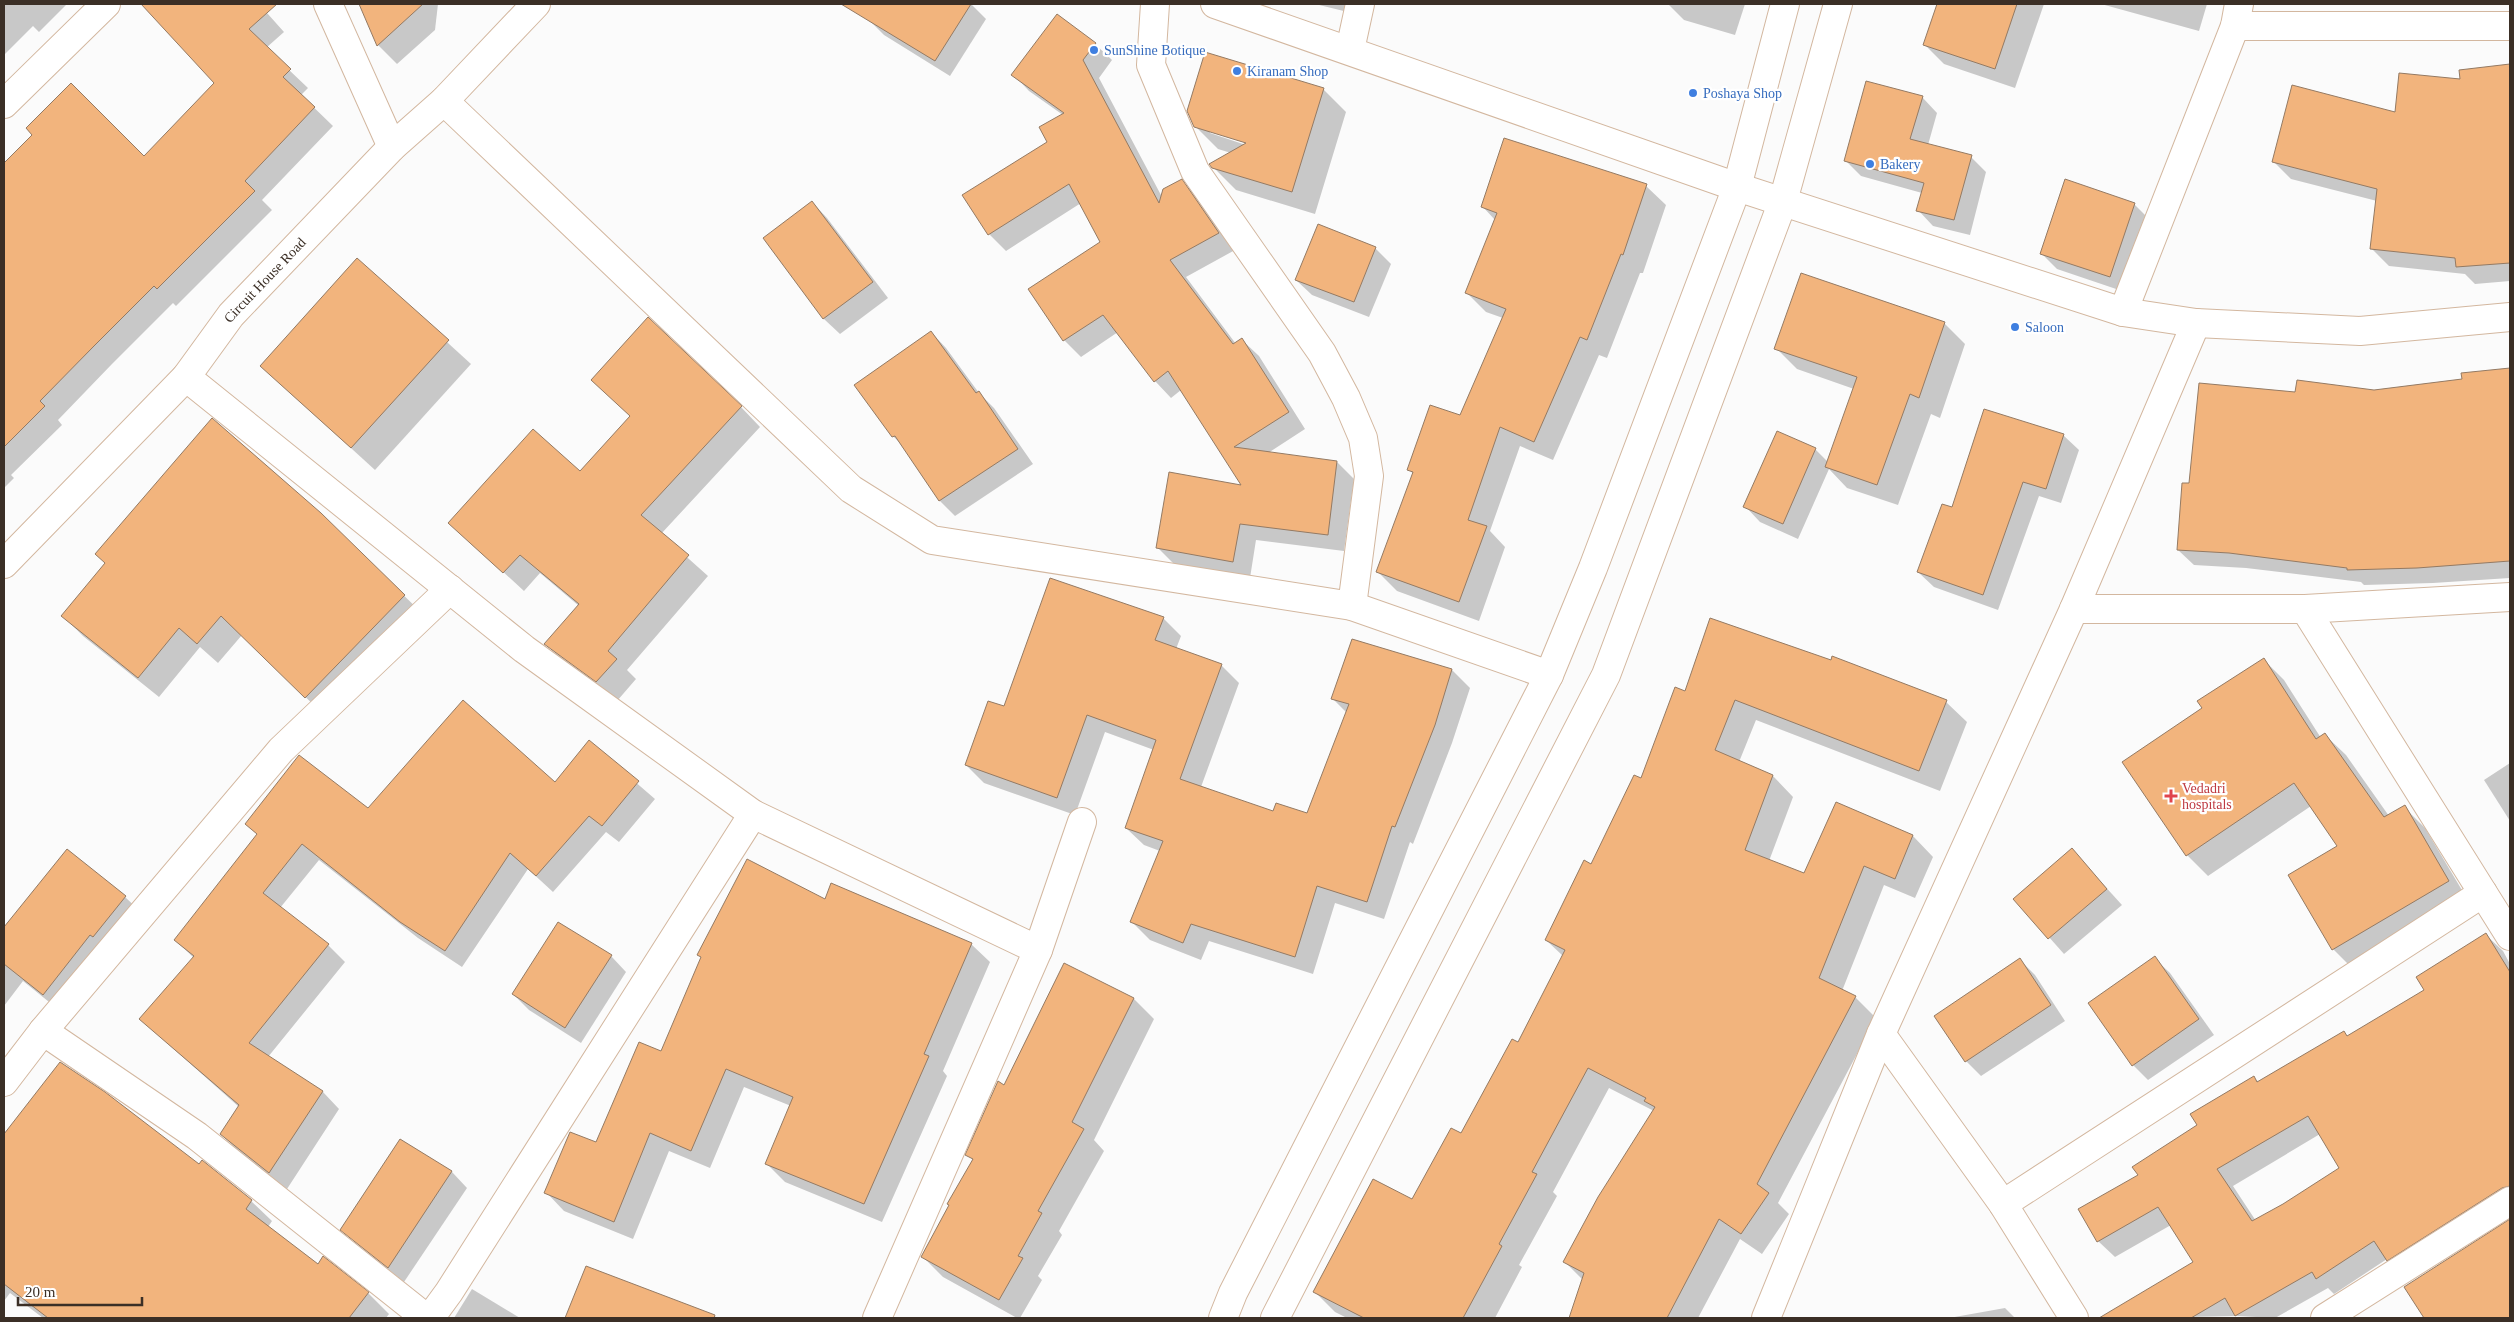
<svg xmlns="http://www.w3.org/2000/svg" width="2514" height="1322" font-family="Georgia,serif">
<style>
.shadow{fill:#0003;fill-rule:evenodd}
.building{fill:#f2b47d;stroke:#947a63;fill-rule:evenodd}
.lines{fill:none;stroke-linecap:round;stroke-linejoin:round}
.minor-casing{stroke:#d3b79f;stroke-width:30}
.tertiary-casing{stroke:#d3b79f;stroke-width:30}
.minor{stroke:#fff;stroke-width:28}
.tertiary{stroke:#fff;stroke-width:28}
.shop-dot{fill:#3f7fe0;stroke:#fff;stroke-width:2}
.health-dot{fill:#e0444e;stroke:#fff;stroke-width:2}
.labels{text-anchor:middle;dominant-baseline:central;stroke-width:4.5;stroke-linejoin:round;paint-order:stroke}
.shop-label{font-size:14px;fill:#366cbe;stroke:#fff;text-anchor:start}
.street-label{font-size:14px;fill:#3b2f26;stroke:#fff}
.health-label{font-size:14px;fill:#be3a42;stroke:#fff;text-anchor:start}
</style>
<rect width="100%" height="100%" fill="#fbfbfb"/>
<!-- shadow -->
<g class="shadow">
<polygon points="4,4 67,4 39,32 33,26 4,55"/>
<polygon points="153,4 259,4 284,32 266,48 308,88 301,95 333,126 262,200 272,210 176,306 173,303 112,364 58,420 62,425 11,475 14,478 4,488 4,165 34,135 144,158 215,83 147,9"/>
<polygon points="360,4 438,4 435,30 397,64 378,45"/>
<polygon points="879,4 971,4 986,19 950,76 884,35 869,20"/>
<polygon points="1315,4 1359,4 1356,14"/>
<polygon points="1668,4 1745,4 1735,35 1684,20"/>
<polygon points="1939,4 2044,4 2015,88 1944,64 1925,45"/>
<polygon points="2101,4 2207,4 2199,31"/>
<polygon points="1095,44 1112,60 1099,78 1162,197 1181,180 1198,197 1235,250 1186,277 1236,344 1242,340 1259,356 1305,429 1268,453 1337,462 1354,479 1344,551 1256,540 1250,578 1174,564 1157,547 1243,486 1181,390 1171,398 1155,381 1118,332 1081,357 1064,340 1030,290 1102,242 1081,203 1006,251 989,234 1049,142 1063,115 1029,91 1013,74"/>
<path d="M1206,54l118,36 22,22 -31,102 -79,-24 -23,-23 18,-14 -13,-4 -23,-23zM1210,131l42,13v3l-42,-14z"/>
<polygon points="2510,66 2510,281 2475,284 2465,274 2389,266 2371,248 2377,201 2291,179 2274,162 2396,114 2462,81 2461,71"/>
<polygon points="1922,97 1937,113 1928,145 1971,157 1986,172 1970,235 1933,226 1918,210 1922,193 1861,176 1845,160"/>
<polygon points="1646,186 1666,205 1643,273 1640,273 1607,358 1599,355 1553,460 1520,446 1490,531 1505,547 1479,621 1397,591 1378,572 1413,474 1409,469 1460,416 1503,318 1486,312 1467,293 1495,220 1483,207"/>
<polygon points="812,202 827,218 888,298 840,334 824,319 764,238"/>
<polygon points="2134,204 2149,219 2125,292 2057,269 2041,253"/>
<polygon points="1375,248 1391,264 1369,317 1312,295 1296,280"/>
<polygon points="357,260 471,364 375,470 261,366"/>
<polygon points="1944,323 1965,344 1940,418 1931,414 1898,505 1847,488 1829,469 1798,539 1760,522 1745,506 1815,449 1828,462 1854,389 1797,369 1776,348"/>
<polygon points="931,332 946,348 979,393 994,408 1033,464 955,516 940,501 903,446 893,436"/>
<polygon points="2510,369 2510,578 2433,583 2364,585 2361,582 2246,568 2194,565 2178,550 2190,485 2296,393 2374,391 2463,380 2462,375"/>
<polygon points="592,380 741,407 760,427 661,534 708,576 627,670 636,679 617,701 565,663 546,644 579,606 540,573 524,591 450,523 580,472 631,417"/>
<polygon points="2063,435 2079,450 2061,503 2039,496 1998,610 1934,587 1918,572 1953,509"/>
<polygon points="320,514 425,616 326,717 242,635 218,663 200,647 159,697 83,636 63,616"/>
<polygon points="1163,618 1181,636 1176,649 1221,665 1239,683 1201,787 1274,813 1307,815 1347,713 1332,698 1353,641 1452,670 1470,688 1452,743 1413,844 1410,842 1384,919 1335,903 1313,974 1209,941 1201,960 1150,940 1132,922 1160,851 1144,845 1126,828 1154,750 1105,732 1075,815 984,783 966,765 1005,708"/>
<polygon points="2264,660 2284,680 2321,738 2325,735 2346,755 2389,816 2404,807 2425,828 2469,902 2354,970 2333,949 2289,875 2339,846 2311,806 2208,876 2187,855 2204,709"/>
<polygon points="1686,693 1946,702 1967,722 1940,791 1756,720 1739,762 1773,776 1793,797 1769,861 1805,875 1836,804 1913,836 1933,857 1915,898 1884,885 1842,991 1855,997 1876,1018 1778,1203 1789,1214 1762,1254 1740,1239 1698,1318 1571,1318 1583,1280 1565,1262 1654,1111 1609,1088 1553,1192 1557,1196 1519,1265 1522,1267 1495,1318 1347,1318 1335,1312 1315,1292 1412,1200 1462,1135 1518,1044 1563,956 1546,940 1641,780"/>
<polygon points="589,742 655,799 619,842 606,832 553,892 528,869 462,967 418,938 319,860 280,908 328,945 345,962 268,1057 323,1092 339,1109 287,1189 238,1151 221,1134 239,1107 140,1019 194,958 175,940 258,835 246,824 555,784"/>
<polygon points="2510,763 2510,821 2484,780"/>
<polygon points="68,850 125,897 141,912 59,1010 23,981 4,1006 4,929"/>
<polygon points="2072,850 2122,905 2064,954 2015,899"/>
<polygon points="825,901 971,944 990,962 943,1071 947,1076 882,1222 785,1182 766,1163 791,1106 744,1087 710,1168 669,1151 633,1239 564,1211 546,1192 597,1144 662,1053 702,958 698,955"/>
<path d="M2486,935l17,16 7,13v216l-7,4 7,11 -106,81 -17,-17 -53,35 -6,-6 -53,30 -38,-2 -100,2 -9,-15 67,-41 -24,-37 -56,32 -17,-16 41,-66 114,-98 6,5 85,-50 4,5 78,-47zM2320,1134l21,35 -57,37 -28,15 -23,-35z"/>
<polygon points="611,956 626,972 581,1043 529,1010 513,994"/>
<polygon points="2154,958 2170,973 2214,1035 2148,1080 2133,1065"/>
<polygon points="2020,960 2035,975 2065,1021 1981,1076 1966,1061"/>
<polygon points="1065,965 1134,999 1154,1019 1094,1140 1104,1151 1059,1231 1062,1235 1038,1276 1042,1280 1020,1318 1017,1318 943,1277 922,1256 973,1160 967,1154 1004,1086"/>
<polygon points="61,1063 200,1166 251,1201 272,1221 268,1227 318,1266 324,1258 368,1293 389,1314 386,1318 43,1318 10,1293 4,1301 4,1136"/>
<polygon points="401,1140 452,1172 467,1188 404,1282 358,1245 342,1230"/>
<polygon points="2510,1221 2510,1318 2426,1318 2405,1287"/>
<polygon points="586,1268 719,1318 567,1318"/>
<polygon points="472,1289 520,1318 454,1318"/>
<polygon points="2005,1308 2015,1318 1949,1318"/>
</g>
<!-- building -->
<g class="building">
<polygon points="141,4 277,4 249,29 291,69 283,77 315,107 245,181 255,191 157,289 154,286 94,346 40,401 45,406 4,447 4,163 32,135 26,128 71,83 144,156 214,83"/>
<polygon points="359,4 423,4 377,46"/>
<polygon points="841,4 971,4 935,61"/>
<polygon points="1937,4 2017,4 1995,69 1923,45"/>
<polygon points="1057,14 1096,43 1083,60 1159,203 1163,189 1182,179 1219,233 1170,260 1233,344 1242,338 1289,412 1234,447 1337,461 1328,535 1240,524 1233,562 1156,548 1169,472 1241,485 1168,371 1154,382 1103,315 1063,341 1028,289 1100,242 1069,184 988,235 962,195 1047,142 1039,127 1064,113 1011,75"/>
<polygon points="1205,52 1324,88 1292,192 1212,168 1209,164 1246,143 1194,127 1187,111"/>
<polygon points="2510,64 2510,263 2456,267 2455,258 2370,249 2377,189 2272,162 2292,85 2395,112 2399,73 2460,79 2459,70"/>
<polygon points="1866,81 1923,96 1910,139 1972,155 1954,220 1916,211 1924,183 1844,161"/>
<polygon points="1504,138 1647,184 1623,255 1621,254 1587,340 1580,337 1534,442 1500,427 1468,520 1487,526 1459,602 1376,572 1413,472 1407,470 1430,405 1460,415 1506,309 1465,293 1497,213 1481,207"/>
<polygon points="2065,179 2135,203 2110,277 2040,254"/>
<polygon points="812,201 873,282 823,319 763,238"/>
<polygon points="1318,224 1376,247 1354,302 1295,280"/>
<polygon points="357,258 449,340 351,448 260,366"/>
<polygon points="1801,273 1945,322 1919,398 1910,394 1877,485 1825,467 1857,377 1774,349"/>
<polygon points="648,317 742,406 641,515 689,555 608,651 617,659 596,682 544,644 579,604 520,555 503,573 448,523 533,429 580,471 630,416 591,380"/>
<polygon points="931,331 976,393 979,391 1018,449 939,501 895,436 892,437 854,385"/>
<polygon points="2510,368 2510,561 2417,568 2347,570 2347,568 2229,553 2177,550 2182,483 2189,483 2199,383 2295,392 2297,380 2374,390 2462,379 2461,373"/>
<polygon points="1984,409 2064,434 2046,489 2023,482 1983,595 1917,572 1942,504 1952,507"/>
<polygon points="212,418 321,513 405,595 305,698 221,616 197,644 179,628 138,678 61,616 105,563 95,554"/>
<polygon points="1777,431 1816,448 1783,524 1743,507"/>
<polygon points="1050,578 1164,617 1155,640 1222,664 1180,779 1273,811 1276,803 1307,813 1349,704 1331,699 1352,639 1452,669 1435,725 1395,827 1392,826 1367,902 1317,886 1295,957 1191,924 1183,943 1130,922 1163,841 1125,828 1156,740 1087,715 1057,798 965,765 988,701 1004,706"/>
<polygon points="1710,618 1831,660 1832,656 1947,700 1919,771 1735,700 1715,750 1773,775 1745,850 1804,873 1836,802 1913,835 1895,879 1864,866 1819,978 1856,996 1757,1184 1769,1193 1741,1234 1719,1219 1667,1318 1569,1318 1584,1273 1563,1262 1598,1197 1655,1107 1644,1101 1646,1098 1588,1068 1532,1172 1537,1174 1499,1244 1502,1246 1463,1318 1364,1318 1313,1292 1373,1179 1412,1199 1451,1128 1461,1133 1512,1039 1518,1042 1565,950 1545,940 1584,860 1591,864 1634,775 1641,778 1675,687 1685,691"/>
<polygon points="2264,658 2316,739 2325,733 2384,817 2405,805 2449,881 2332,950 2288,875 2337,846 2294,783 2186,856 2122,762 2202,708 2197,701"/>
<polygon points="463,700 555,782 589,740 639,781 602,826 589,816 536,876 510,853 445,951 400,922 302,844 263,893 329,944 249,1043 323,1091 269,1173 220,1134 239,1105 139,1019 194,956 174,940 257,834 245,824 299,755 368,808"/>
<polygon points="2072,848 2107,889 2048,939 2013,899"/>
<polygon points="67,849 126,896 93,937 90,935 43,995 4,964 4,927"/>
<polygon points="747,859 825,899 831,883 972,943 924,1054 929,1056 864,1204 765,1164 793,1097 726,1069 691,1151 650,1133 614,1222 544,1193 570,1132 596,1142 639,1042 661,1051 701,957 697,955"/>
<polygon points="558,922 612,955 565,1028 512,994"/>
<path d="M2486,933l24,39v214l-8,2 -115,73 -13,-20 -58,38 -4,-7 -77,44 -10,-18 -34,20h-92l94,-56 -35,-55 -61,35 -19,-33 60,-34 -6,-8 65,-42 -7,-11 64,-38 3,6 87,-51 3,5 77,-46 -8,-13zM2308,1116l31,52 -56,36 -31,17 -35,-52z"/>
<polygon points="2155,956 2199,1019 2132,1066 2088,1003"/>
<polygon points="2020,958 2051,1005 1965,1062 1934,1016"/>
<polygon points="1064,963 1134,998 1072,1122 1084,1129 1038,1211 1042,1213 1018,1256 1023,1258 999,1300 921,1257 949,1205 947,1204 973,1159 965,1155 998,1081 1004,1085"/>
<polygon points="60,1062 105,1092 199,1164 202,1160 252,1200 246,1209 318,1264 323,1256 369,1292 349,1318 48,1318 4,1284 4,1134"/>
<polygon points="400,1139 452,1171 388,1268 340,1230"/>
<polygon points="2510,1219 2510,1318 2424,1318 2404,1287"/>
<polygon points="586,1266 715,1315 714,1318 565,1318"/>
</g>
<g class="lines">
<defs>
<g id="minor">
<polyline points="328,4 392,147"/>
<polyline points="1155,4 1151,65 1195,171 1322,353 1346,398 1363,438 1369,476 1352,606"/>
<polyline points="1215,4 1737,187 2123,312 2196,323 2360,331 2510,317"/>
<polyline points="2235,26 2510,26"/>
<polyline points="1350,50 1360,4"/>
<polyline points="444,101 851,489 932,540 1352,606 1549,675"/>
<polyline points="4,104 106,4"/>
<polyline points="2123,312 2235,26 2239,4"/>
<polyline points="186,377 524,649 753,814 1038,950 877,1318"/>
<polyline points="2074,609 2305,609 2510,597"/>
<polyline points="2305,609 2510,936"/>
<polyline points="1038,950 1082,822"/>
<polyline points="43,1031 197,1136 426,1318"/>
<polyline points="1881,1034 2003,1204 2074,1318"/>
<polyline points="4,1082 43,1031 281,750 450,589"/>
<polyline points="2003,1204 2483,893"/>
<polyline points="430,1318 449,1292 753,814"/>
<polyline points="1766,1318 1881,1034 2074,609 2196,323"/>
<polyline points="2325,1318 2510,1201"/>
</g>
<g id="tertiary">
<path id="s1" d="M4,564l182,-187 45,-62 161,-168 52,-46 92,-97"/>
<polyline points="1223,1318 1233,1293 1549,675 1593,568 1737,187 1785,4"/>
<polyline points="1275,1318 1606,675 1783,201 1838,4"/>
</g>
</defs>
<!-- minor casing -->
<use href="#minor" class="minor-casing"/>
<!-- tertiary casing -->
<use href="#tertiary" class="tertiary-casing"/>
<!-- minor -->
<use href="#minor" class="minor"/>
<!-- tertiary -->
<use href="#tertiary" class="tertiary"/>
</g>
<!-- markers -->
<g class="shop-dot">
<circle cx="1094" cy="50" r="5"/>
<circle cx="1237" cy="71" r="5"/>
<circle cx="1693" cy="93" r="5"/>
<circle cx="1870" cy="164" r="5"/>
<circle cx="2015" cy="327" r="5"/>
</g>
<path class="health-dot" d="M2168.5 788.5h5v5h5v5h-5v5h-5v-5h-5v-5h5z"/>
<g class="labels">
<!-- shop labels -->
<g class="shop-label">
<text x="1104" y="50">SunShine Botique</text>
<text x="1247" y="71">Kiranam Shop</text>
<text x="1703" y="93">Poshaya Shop</text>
<text x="1880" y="164">Bakery</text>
<text x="2025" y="327">Saloon</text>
</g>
<!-- street labels -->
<g class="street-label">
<text stroke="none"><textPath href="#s1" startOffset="386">Circuit House Road</textPath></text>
</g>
<!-- health labels -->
<g class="health-label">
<text x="2182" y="788">Vedadri<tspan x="2182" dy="16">hospitals</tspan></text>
</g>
</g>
<!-- border -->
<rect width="2514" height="1322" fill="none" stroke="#3b2f26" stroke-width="10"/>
<!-- scale -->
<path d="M18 1297v8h124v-8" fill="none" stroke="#3b2f26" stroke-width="2.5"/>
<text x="25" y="1297" font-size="15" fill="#3b2f26" stroke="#ffffff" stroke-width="4" paint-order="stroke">20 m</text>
</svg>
